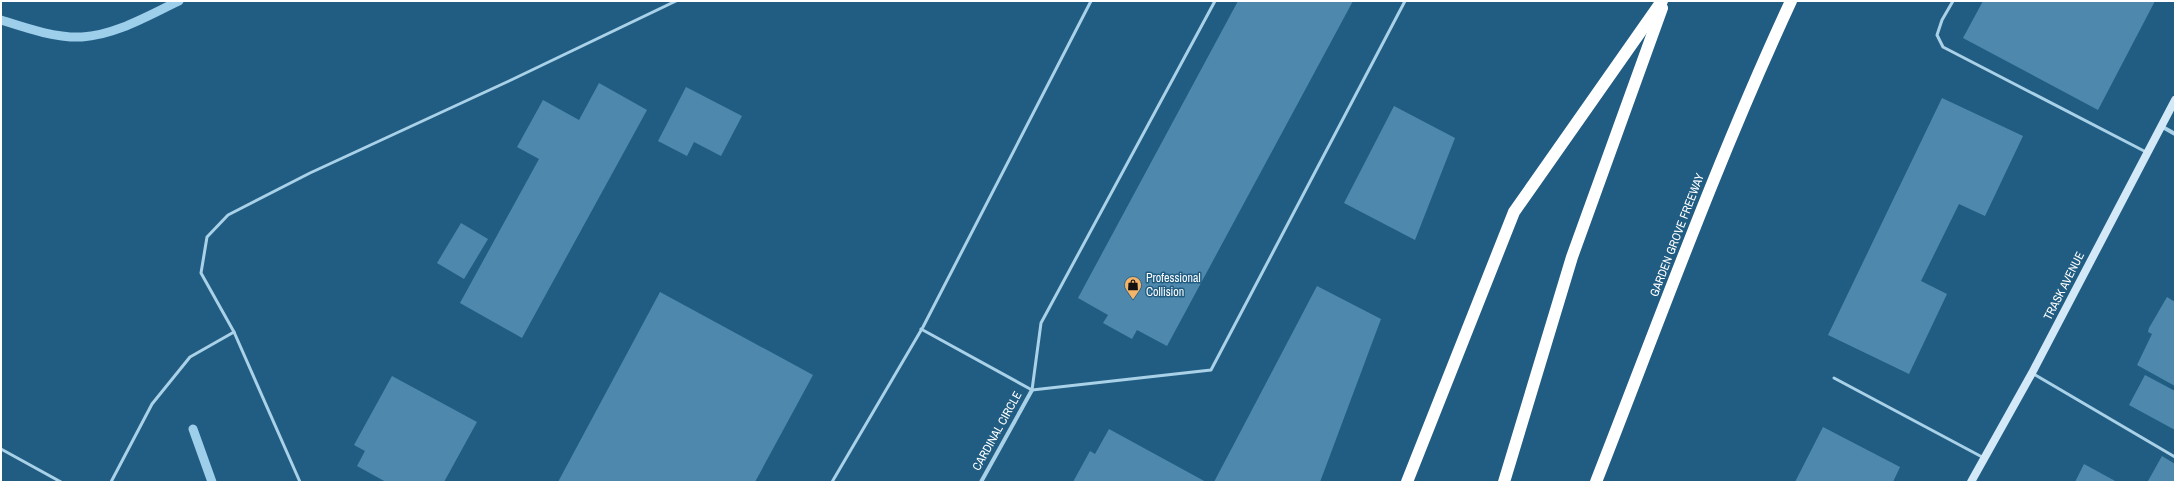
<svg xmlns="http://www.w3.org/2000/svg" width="2176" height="483" font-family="'Archivo Narrow',sans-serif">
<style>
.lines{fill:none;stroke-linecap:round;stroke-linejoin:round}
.stream{stroke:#9dceea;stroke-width:9}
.building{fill:#4e89ad}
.lane{stroke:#a9d1e8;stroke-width:3}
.street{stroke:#a9d1e8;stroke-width:4}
.secondary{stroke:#d3e9f7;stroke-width:8}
.highway{stroke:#fff;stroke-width:12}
.labels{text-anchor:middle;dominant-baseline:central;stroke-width:3;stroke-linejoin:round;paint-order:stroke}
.street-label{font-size:12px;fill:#fff;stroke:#215d83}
.poi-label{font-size:12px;fill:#fff;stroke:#215d83;text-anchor:start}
</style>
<rect width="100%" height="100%" fill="#215d83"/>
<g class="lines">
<!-- stream -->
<g class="stream">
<path d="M1,20c25,8 54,18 81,17 34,-2 67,-22 97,-36"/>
<polyline points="193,429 212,482"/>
</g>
</g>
<!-- building -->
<g class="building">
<polygon points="1238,1 1353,1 1167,346 1137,330 1132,339 1103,323 1108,315 1078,298"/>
<polygon points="1983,1 2155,1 2098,110 1963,38"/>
<polygon points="599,83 647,110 522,338 460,303 539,159 517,147 543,100 579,120"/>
<polygon points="686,87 742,116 721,156 694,142 687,156 658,141"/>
<polygon points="1942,98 2023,136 1985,216 1959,204 1921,281 1947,294 1909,374 1828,335"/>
<polygon points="1394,106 1455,138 1415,240 1344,203"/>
<polygon points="461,223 488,239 464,279 437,263"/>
<polygon points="1317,286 1381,319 1320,482 1214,482"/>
<polygon points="660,292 813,375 755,482 558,482"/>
<polygon points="2167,297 2175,302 2175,386 2137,365 2152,334 2148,332 2149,328"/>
<polygon points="2145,375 2175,391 2175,430 2129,405"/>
<polygon points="392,376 477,422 444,482 386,482 357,466 365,451 354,445"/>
<polygon points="1823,427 1900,467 1893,482 1795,482"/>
<polygon points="1109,429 1206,482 1073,482 1090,451 1095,454"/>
<polygon points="2162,456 2175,464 2175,482 2148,481"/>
<polygon points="2084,464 2117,482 2075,482"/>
</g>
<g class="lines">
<!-- lane -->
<g class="lane">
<polyline points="1953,1 1942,20 1937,35 1943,47 2146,152"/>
<polyline points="921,329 1032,390 1211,370 1405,1"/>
<polyline points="2032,373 2175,457"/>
<polyline points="1834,378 1984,458"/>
<polyline points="1032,390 1041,323 1215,1"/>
<polyline points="1,449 61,482"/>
<polyline points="111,482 152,404 190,357 234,332"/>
<polyline points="300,482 234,332 201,273 207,237 228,215 310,173 509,81 676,1"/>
<polyline points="832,482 923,327 1091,1"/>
</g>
<!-- street -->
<g class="street">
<polyline points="2161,126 2175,134"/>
<polyline points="981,482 1032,390"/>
</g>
<!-- secondary -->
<polyline class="secondary" points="1971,482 2032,373 2175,100"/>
<!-- highway -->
<g class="highway">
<polyline points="1407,482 1514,212 1662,1"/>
<polyline points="1504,482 1572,257 1662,8"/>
<path d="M1596,482c63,-161 122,-324 195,-481"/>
</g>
</g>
<!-- icons -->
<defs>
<symbol id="shop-pin" viewBox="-11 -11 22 30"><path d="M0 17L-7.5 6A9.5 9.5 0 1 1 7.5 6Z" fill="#f5b46a" stroke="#215d83"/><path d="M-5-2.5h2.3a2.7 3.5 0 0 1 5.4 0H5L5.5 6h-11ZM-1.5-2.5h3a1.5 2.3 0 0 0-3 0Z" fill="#111"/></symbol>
</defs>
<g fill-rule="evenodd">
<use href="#shop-pin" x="1123" y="275" width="20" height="27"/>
</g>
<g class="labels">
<!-- street labels -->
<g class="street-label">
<text transform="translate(1677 235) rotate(-69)">GARDEN GROVE FREEWAY</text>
<text transform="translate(2064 286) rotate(-63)">TRASK AVENUE</text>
<text transform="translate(997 431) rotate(-61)">CARDINAL CIRCLE</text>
</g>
<!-- poi labels -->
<g class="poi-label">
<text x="1146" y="278">Professional<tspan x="1146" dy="14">Collision</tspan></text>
</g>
</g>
<!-- border -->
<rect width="2176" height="483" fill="none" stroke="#ffffff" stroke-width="4"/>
</svg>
